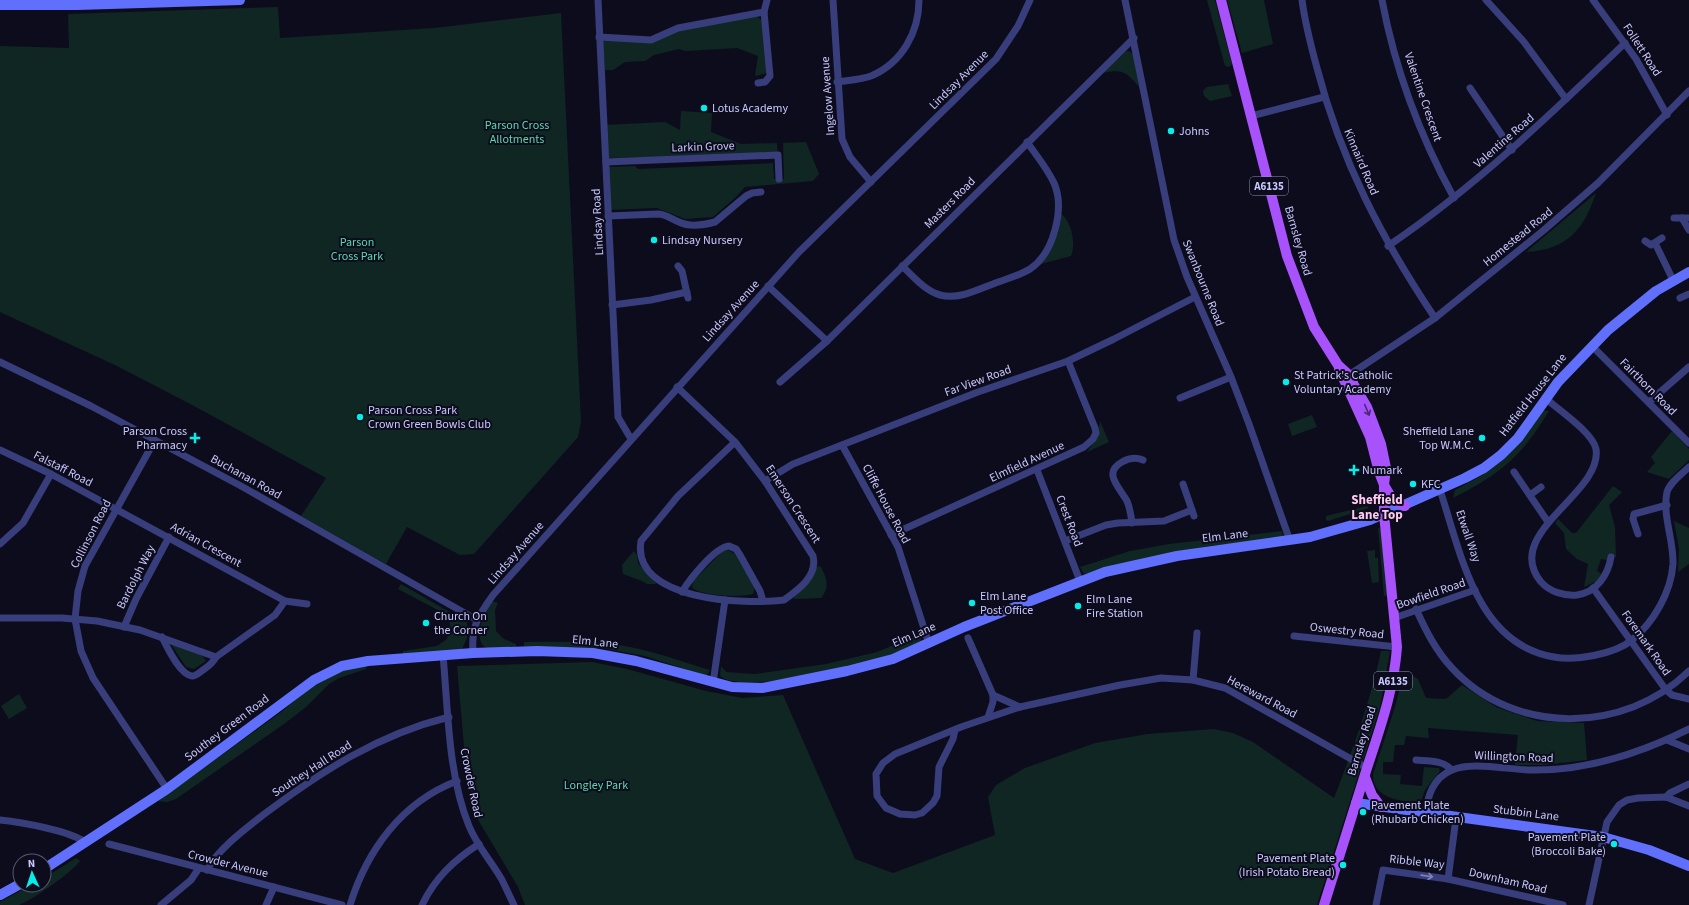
<svg xmlns="http://www.w3.org/2000/svg" width="1689" height="905" font-family="'Source Sans 3',sans-serif">
<style>
.green{fill:#0f2623}
.lines{fill:none;stroke-linecap:round;stroke-linejoin:round}
.street{stroke:#383d7b;stroke-width:7}
.secondary{stroke:#6170fc;stroke-width:10}
.primary{stroke:#a852fb;stroke-width:10}
.oneway{stroke:#4b2875}
.oneway2{stroke:#8082bc}
.poi-dot{fill:#05ede9;stroke:#0d0c1c;stroke-width:1.5}
.labels{text-anchor:middle;dominant-baseline:central;stroke-width:4;stroke-linejoin:round;paint-order:stroke}
.shield{fill:#0d0c1c;stroke:#9090ba;stroke-width:1}
.shield-label{font-size:11px;font-weight:bold;fill:#c8c8fe}
.street-label{font-size:12px;fill:#c8c8fe;stroke:#0d0c1c}
.poi-label{font-size:12px;fill:#c8c8fe;stroke:#0d0c1c;text-anchor:start}
.park-label{font-size:12px;fill:#57dbab;stroke:#0d0c1c}
.neighbourhood-label{font-size:13px;font-weight:bold;fill:#fecaf1;stroke:#0d0c1c}
</style>
<rect width="100%" height="100%" fill="#0d0c1c"/>
<!-- green -->
<g class="green">
<polygon points="1207,0 1215,0 1232,64 1229,67 1225,66"/>
<polygon points="1227,0 1264,0 1273,44 1242,53"/>
<polygon points="278,7 280,38 434,28 561,13 581,422 578,437 474,554 460,555 407,527 386,564 301,516 326,478 196,407 117,366 0,312 0,46 69,48 68,14"/>
<polygon points="752,16 758,17 762,21 767,73 755,76 758,56 737,48 686,51 679,49 654,55 645,61 625,62 613,70 605,70 603,41 615,40 649,43 681,30"/>
<path d="M1126,51h3l4,3 6,33c-13,-16 -17,-18 -37,-14z"/>
<polygon points="1228,84 1232,96 1210,101 1204,96 1203,91 1207,87"/>
<polygon points="681,111 712,113 711,132 741,144 777,143 778,155 606,158 603,125 665,122 680,130"/>
<polygon points="806,142 819,174 813,181 745,187 736,197 713,217 685,219 657,208 608,210 606,167 635,166 638,169 773,163 774,179 784,179 783,143"/>
<path d="M1596,193c-12,36 -29,57 -70,59z"/>
<path d="M1060,213c12,8 16,31 11,43l-30,8 17,-31z"/>
<path d="M1542,410l7,1c-28,46 -48,63 -96,87l2,-8 28,-15 14,-11z"/>
<polygon points="1312,415 1317,427 1292,436 1288,424"/>
<polygon points="1100,421 1109,442 1087,452 1098,436"/>
<polygon points="1672,431 1689,449 1689,460 1669,479 1647,472 1655,463 1651,457"/>
<polygon points="1613,486 1622,492 1609,505 1615,527 1616,557 1609,556 1607,560 1601,559 1597,571 1602,574 1599,580 1584,587 1588,564 1577,559 1566,549 1564,533 1555,523 1558,519 1572,533 1576,533"/>
<polygon points="1367,506 1369,508 1328,521 1326,520 1326,516"/>
<polygon points="1674,521 1689,528 1689,564 1678,572 1679,549"/>
<polygon points="1378,528 1381,529 1388,595 1384,596"/>
<polygon points="1282,531 1283,536 1278,539 1208,546 1089,573 1084,574 1080,567 1083,566 1130,551 1169,544"/>
<path d="M724,550c15,-1 24,25 31,37l-2,7c-14,4 -50,2 -61,-6l1,-7z"/>
<polygon points="1375,550 1375,558 1378,558 1379,582 1372,583 1367,551"/>
<polygon points="634,551 637,555 638,563 657,584 647,584 642,581 623,574 622,565"/>
<path d="M818,566l3,1c6,12 9,20 0,31l-28,1z"/>
<polygon points="401,584 467,622 467,638 460,654 403,658 403,651 437,646 447,639 450,627 449,616 398,589"/>
<path d="M490,601l8,2 -3,7 1,21 8,8 12,5v3c-8,1 -23,4 -31,0 -12,-6 -1,-38 5,-46z"/>
<path d="M922,633l-1,9 -5,3c-19,7 -38,15 -58,20 -26,6 -118,28 -138,11l1,-10 5,6 29,2 71,-10 51,-12z"/>
<path d="M524,642c28,0 57,-1 85,2 35,3 68,16 101,26l-3,5h-4l-58,-19 -44,-8 -77,-2z"/>
<path d="M171,644c10,3 31,7 35,17l-12,8 -8,-2z"/>
<path d="M1381,651h9l-10,56 -63,198h-792l-7,-18 -41,-69 -11,-49 -9,-103 135,-4 35,7 79,22 36,7 41,-3 72,164 38,14 102,-38 -7,-38 8,-12 29,-17 70,-25 53,-9 66,-5 19,4 20,9 81,56c19,-49 36,-96 47,-147z"/>
<polygon points="366,665 366,669 339,678 329,684 306,707 284,724 176,799 167,802 158,801 280,713 312,686 338,672"/>
<path d="M1404,671l14,8 8,19 20,1 16,-14 34,22 41,14 47,2 3,37 -44,5h-28l3,-30 -90,-7 1,10 -23,-2 -2,9h-9l-2,17h-10v12l18,1 -1,9 22,2 2,-19 15,1 1,3 -15,19 -4,11 -3,2c-20,-3 -45,-4 -45,-29l22,-67z"/>
<polygon points="19,694 27,708 9,719 1,706"/>
<path d="M76,858l4,3c-10,13 -46,38 -61,44 -5,0 -13,0 -19,0v-3l31,-17h13v-7z"/>
</g>
<g class="lines">
<!-- street -->
<g class="street">
<polyline points="598,0 618,417 631,439"/>
<polyline points="833,0 842,139 850,157 871,182"/>
<polyline points="1125,0 1174,240 1187,277 1231,377 1249,424 1290,541"/>
<path d="M1302,0c3,23 9,46 15,68 24,93 65,171 118,250"/>
<path d="M1382,0c13,69 38,136 72,198"/>
<polyline points="1486,0 1524,42 1566,99"/>
<polyline points="1593,0 1636,59 1667,115"/>
<polyline points="599,37 651,40 678,28 764,12"/>
<path d="M837,82c11,-2 23,-2 34,-6 31,-13 48,-44 48,-76"/>
<polyline points="758,83 765,82 770,76 764,12 767,0"/>
<polyline points="1470,88 1512,150"/>
<polyline points="1251,116 1324,97"/>
<polyline points="606,162 778,155 779,179"/>
<path d="M608,216l50,-2c8,0 13,5 21,8 10,5 25,3 36,0l31,-26 6,-3 9,-1"/>
<polyline points="1674,218 1689,218"/>
<polyline points="1682,218 1689,230"/>
<polyline points="1645,241 1651,245 1662,238"/>
<polyline points="1655,243 1673,280"/>
<path d="M1388,246c87,-59 162,-131 237,-203"/>
<polyline points="678,266 682,271 688,298"/>
<path d="M902,266c11,10 23,25 38,29 18,5 37,-5 53,-11 12,-5 26,-8 37,-15 24,-16 35,-61 24,-86 -7,-15 -18,-28 -27,-41"/>
<polyline points="768,286 827,341"/>
<polyline points="1680,298 1689,294"/>
<polyline points="612,305 651,300 687,292"/>
<polyline points="1592,346 1689,443"/>
<polyline points="0,362 91,406 241,486 477,620"/>
<polyline points="1346,377 1435,318 1544,230 1598,183 1689,91"/>
<polyline points="780,382 827,341 1134,38"/>
<path d="M677,387l58,55 30,39 48,75c5,20 -15,34 -29,44 -39,5 -153,1 -143,-59l37,-45 57,-54"/>
<polyline points="1180,398 1231,377"/>
<path d="M1545,398c13,11 48,35 51,51 7,45 -95,84 -55,133 9,10 23,14 36,13 20,-3 31,-20 34,-38"/>
<polyline points="1649,402 1689,367"/>
<polyline points="155,440 85,566 78,591 75,619 81,651 93,678 167,789"/>
<polyline points="842,445 898,547 929,644"/>
<polyline points="0,450 51,474 285,601 307,604"/>
<polyline points="1037,470 1080,581"/>
<polyline points="1514,472 1548,522"/>
<polyline points="765,481 793,464 978,392 1068,361 1114,339 1195,297"/>
<polyline points="1183,484 1194,516"/>
<path d="M1440,490c21,63 36,154 114,167 22,4 61,-3 78,-17 22,-18 39,-48 41,-76 1,-23 -11,-49 -6,-72 3,-10 15,-18 22,-25"/>
<polyline points="1530,495 1541,487"/>
<path d="M1132,523c-1,-8 -2,-15 -5,-22 -7,-13 -25,-28 -5,-39 7,-4 14,-5 21,-2"/>
<polyline points="1638,534 1633,519 1634,514 1667,505"/>
<polyline points="891,535 1084,447 1093,439 1096,433 1095,428 1068,361"/>
<polyline points="1065,541 1106,525 1118,523 1164,521 1192,510"/>
<polyline points="0,544 23,523 51,474"/>
<polyline points="1593,588 1666,690 1672,695 1689,699"/>
<path d="M682,592c7,-12 33,-45 47,-46l7,3 4,6 20,36 3,10"/>
<path d="M1416,609c10,22 20,42 36,59 62,68 173,66 237,3"/>
<polyline points="0,618 62,618 97,621 140,630 216,657 275,615 285,601"/>
<polyline points="1394,618 1475,590"/>
<polyline points="124,627 136,599 169,537"/>
<polyline points="1294,636 1397,647"/>
<path d="M162,637c5,10 18,38 30,39 4,0 8,-4 11,-6 6,-4 10,-7 13,-13"/>
<polyline points="968,638 993,695 993,702 988,717"/>
<path d="M473,653c-2,-26 5,-37 20,-58l306,-343 197,-193 22,-33 12,-26"/>
<path d="M443,655c5,54 5,120 26,171 8,20 23,36 33,54 4,8 8,17 12,25"/>
<polyline points="1193,680 1197,633"/>
<polyline points="713,683 725,600"/>
<polyline points="993,695 1020,707"/>
<polyline points="955,730 953,739 939,767 937,796 933,803 922,813 915,815 900,814 886,808 877,796 876,774 883,763 895,754 961,727 1020,707 1120,685 1161,678 1193,680 1225,688 1367,768"/>
<polyline points="1667,740 1689,749"/>
<path d="M1416,760c11,1 29,0 35,10"/>
<polyline points="1666,797 1670,793 1689,784"/>
<path d="M1425,814c3,-19 8,-36 27,-44 21,-9 56,0 79,0 56,1 108,-16 158,-41"/>
<path d="M0,820c20,2 72,11 86,23"/>
<polyline points="109,844 342,905"/>
<path d="M207,870c10,-20 38,-41 56,-55 59,-44 114,-80 186,-98"/>
<polyline points="1448,879 1563,905"/>
<polyline points="161,905 191,880 199,868"/>
<polyline points="266,905 274,887"/>
<path d="M350,905c17,-55 52,-103 107,-124"/>
<path d="M422,905c13,-27 32,-45 57,-61"/>
<polyline points="1376,905 1383,870 1448,879 1456,818"/>
<polyline points="1589,905 1607,822 1619,805 1627,800 1638,798 1666,797 1689,806"/>
</g>
<!-- secondary -->
<g class="secondary">
<polyline points="0,5 77,5 240,0"/>
<polyline points="1356,803 1603,837 1649,850 1689,866"/>
<polyline points="44,869 167,789 314,680 342,666 368,661 473,653 537,651 593,653 636,661 732,687 762,688 847,671 893,659 964,627 1105,572 1177,556 1310,537 1370,520 1465,478 1484,468 1501,455 1518,438 1558,382 1608,330 1656,291 1689,272"/>
<polyline points="0,895 20,884"/>
</g>
<!-- primary -->
<g class="primary">
<path d="M1221,0l66,256 27,71 24,38 11,10 5,10 13,22 14,37 5,24 -2,17v29l13,133c-3,43 -17,81 -30,121 -14,46 -29,91 -43,137"/>
<polyline points="1339,369 1370,437 1379,472 1384,485 1393,500 1405,506"/>
<polyline points="1365,777 1372,795 1381,807"/>
</g>
</g>
<!-- one-way arrows -->
<defs><path id="oneway-shaft" d="M-6 0H5M1.5-3L5.5 0L1.5 3" fill="none" stroke-width="1.6" stroke-linecap="round" stroke-linejoin="round"/></defs>
<use class="oneway" href="#oneway-shaft" transform="translate(1367 410) rotate(67)"/>
<use class="oneway2" href="#oneway-shaft" transform="translate(1427 876) rotate(8)"/>
<!-- markers -->
<g class="poi-dot">
<circle cx="704" cy="108" r="4"/>
<circle cx="1171" cy="131" r="4"/>
<circle cx="654" cy="240" r="4"/>
<circle cx="1286" cy="382" r="4"/>
<circle cx="360" cy="417" r="4"/>
<path d="M193 432h4v4h4v4h-4v4h-4v-4h-4v-4h4z"/>
<circle cx="1482" cy="438" r="4"/>
<path d="M1352 464h4v4h4v4h-4v4h-4v-4h-4v-4h4z"/>
<circle cx="1413" cy="484" r="4"/>
<circle cx="972" cy="603" r="4"/>
<circle cx="1078" cy="606" r="4"/>
<circle cx="426" cy="623" r="4"/>
<circle cx="1363" cy="812" r="4"/>
<circle cx="1614" cy="844" r="4"/>
<circle cx="1343" cy="865" r="4"/>
</g>
<g class="labels">
<!-- shield labels -->
<g class="shield">
<rect x="1250" y="177" width="38" height="18" rx="3"/>
<rect x="1374" y="672" width="38" height="18" rx="3"/>
</g>
<g class="shield-label">
<text x="1269" y="186">A6135</text>
<text x="1393" y="681">A6135</text>
</g>
<!-- street labels -->
<g class="street-label">
<text transform="translate(1642 50) rotate(57)">Follett Road</text>
<text transform="translate(959 80) rotate(-45)">Lindsay Avenue</text>
<text transform="translate(828 96) rotate(-94)">Ingelow Avenue</text>
<text transform="translate(1423 97) rotate(71)">Valentine Crescent</text>
<text transform="translate(1504 141) rotate(-41)">Valentine Road</text>
<text transform="translate(703 147) rotate(-2)">Larkin Grove</text>
<text transform="translate(1361 162) rotate(67)">Kinnaird Road</text>
<text transform="translate(950 203) rotate(-45)">Masters Road</text>
<text transform="translate(598 222) rotate(-93)">Lindsay Road</text>
<text transform="translate(1518 237) rotate(-39)">Homestead Road</text>
<text transform="translate(1298 241) rotate(74)">Barnsley Road</text>
<text transform="translate(1203 283) rotate(68)">Swanbourne Road</text>
<text transform="translate(731 311) rotate(-48)">Lindsay Avenue</text>
<text transform="translate(978 381) rotate(-20)">Far View Road</text>
<text transform="translate(1648 387) rotate(45)">Fairthorn Road</text>
<text transform="translate(1533 395) rotate(-52)">Hatfield House Lane</text>
<text transform="translate(1027 462) rotate(-25)">Elmfield Avenue</text>
<text transform="translate(63 469) rotate(27)">Falstaff Road</text>
<text transform="translate(246 477) rotate(29)">Buchanan Road</text>
<text transform="translate(793 504) rotate(57)">Emerson Crescent</text>
<text transform="translate(886 504) rotate(62)">Cliffe House Road</text>
<text transform="translate(1069 521) rotate(69)">Crest Road</text>
<text transform="translate(91 534) rotate(-63)">Collinson Road</text>
<text transform="translate(1225 536) rotate(-7)">Elm Lane</text>
<text transform="translate(1468 536) rotate(71)">Etwall Way</text>
<text transform="translate(206 545) rotate(29)">Adrian Crescent</text>
<text transform="translate(516 553) rotate(-49)">Lindsay Avenue</text>
<text transform="translate(136 577) rotate(-63)">Bardolph Way</text>
<text transform="translate(1431 594) rotate(-19)">Bowfield Road</text>
<text transform="translate(1347 631) rotate(6)">Oswestry Road</text>
<text transform="translate(914 635) rotate(-23)">Elm Lane</text>
<text transform="translate(595 642) rotate(6)">Elm Lane</text>
<text transform="translate(1646 643) rotate(55)">Foremark Road</text>
<text transform="translate(1262 697) rotate(28)">Hereward Road</text>
<text transform="translate(227 728) rotate(-37)">Southey Green Road</text>
<text transform="translate(1362 741) rotate(-73)">Barnsley Road</text>
<text transform="translate(1514 757) rotate(2)">Willington Road</text>
<text transform="translate(312 769) rotate(-33)">Southey Hall Road</text>
<text transform="translate(471 783) rotate(78)">Crowder Road</text>
<text transform="translate(1526 813) rotate(7)">Stubbin Lane</text>
<text transform="translate(1417 862) rotate(6)">Ribble Way</text>
<text transform="translate(228 864) rotate(14)">Crowder Avenue</text>
<text transform="translate(1508 881) rotate(13)">Downham Road</text>
</g>
<!-- poi labels -->
<g class="poi-label">
<text x="712" y="108">Lotus Academy</text>
<text x="1179" y="131">Johns</text>
<text x="662" y="240">Lindsay Nursery</text>
<text x="1294" y="375">St Patrick's Catholic<tspan x="1294" dy="14">Voluntary Academy</tspan></text>
<text x="368" y="410">Parson Cross Park<tspan x="368" dy="14">Crown Green Bowls Club</tspan></text>
<text x="187" y="431" text-anchor="end">Parson Cross<tspan x="187" dy="14">Pharmacy</tspan></text>
<text x="1474" y="431" text-anchor="end">Sheffield Lane<tspan x="1474" dy="14">Top W.M.C.</tspan></text>
<text x="1362" y="470">Numark</text>
<text x="1421" y="484">KFC</text>
<text x="980" y="596">Elm Lane<tspan x="980" dy="14">Post Office</tspan></text>
<text x="1086" y="599">Elm Lane<tspan x="1086" dy="14">Fire Station</tspan></text>
<text x="434" y="616">Church On<tspan x="434" dy="14">the Corner</tspan></text>
<text x="1371" y="805">Pavement Plate<tspan x="1371" dy="14">(Rhubarb Chicken)</tspan></text>
<text x="1606" y="837" text-anchor="end">Pavement Plate<tspan x="1606" dy="14">(Broccoli Bake)</tspan></text>
<text x="1335" y="858" text-anchor="end">Pavement Plate<tspan x="1335" dy="14">(Irish Potato Bread)</tspan></text>
</g>
<!-- park labels -->
<g class="park-label">
<text x="517" y="125">Parson Cross<tspan x="517" dy="14">Allotments</tspan></text>
<text x="357" y="242">Parson<tspan x="357" dy="14">Cross Park</tspan></text>
<text x="596" y="785">Longley Park</text>
</g>
<!-- neighbourhood labels -->
<g class="neighbourhood-label">
<text x="1377" y="500">Sheffield<tspan x="1377" dy="15">Lane Top</tspan></text>
</g>
</g>
<!-- north arrow -->
<g transform="translate(32 873) rotate(357)"><circle r="19" fill="#0d0c1c" stroke="#585776"/>
<path d="M0-3L7 15L0 10L-7 15Z" fill="#05ede9"/>
<text y="-6" font-size="11" font-weight="bold" text-anchor="middle" fill="#c8c8fe">N</text>
</g>
</svg>
